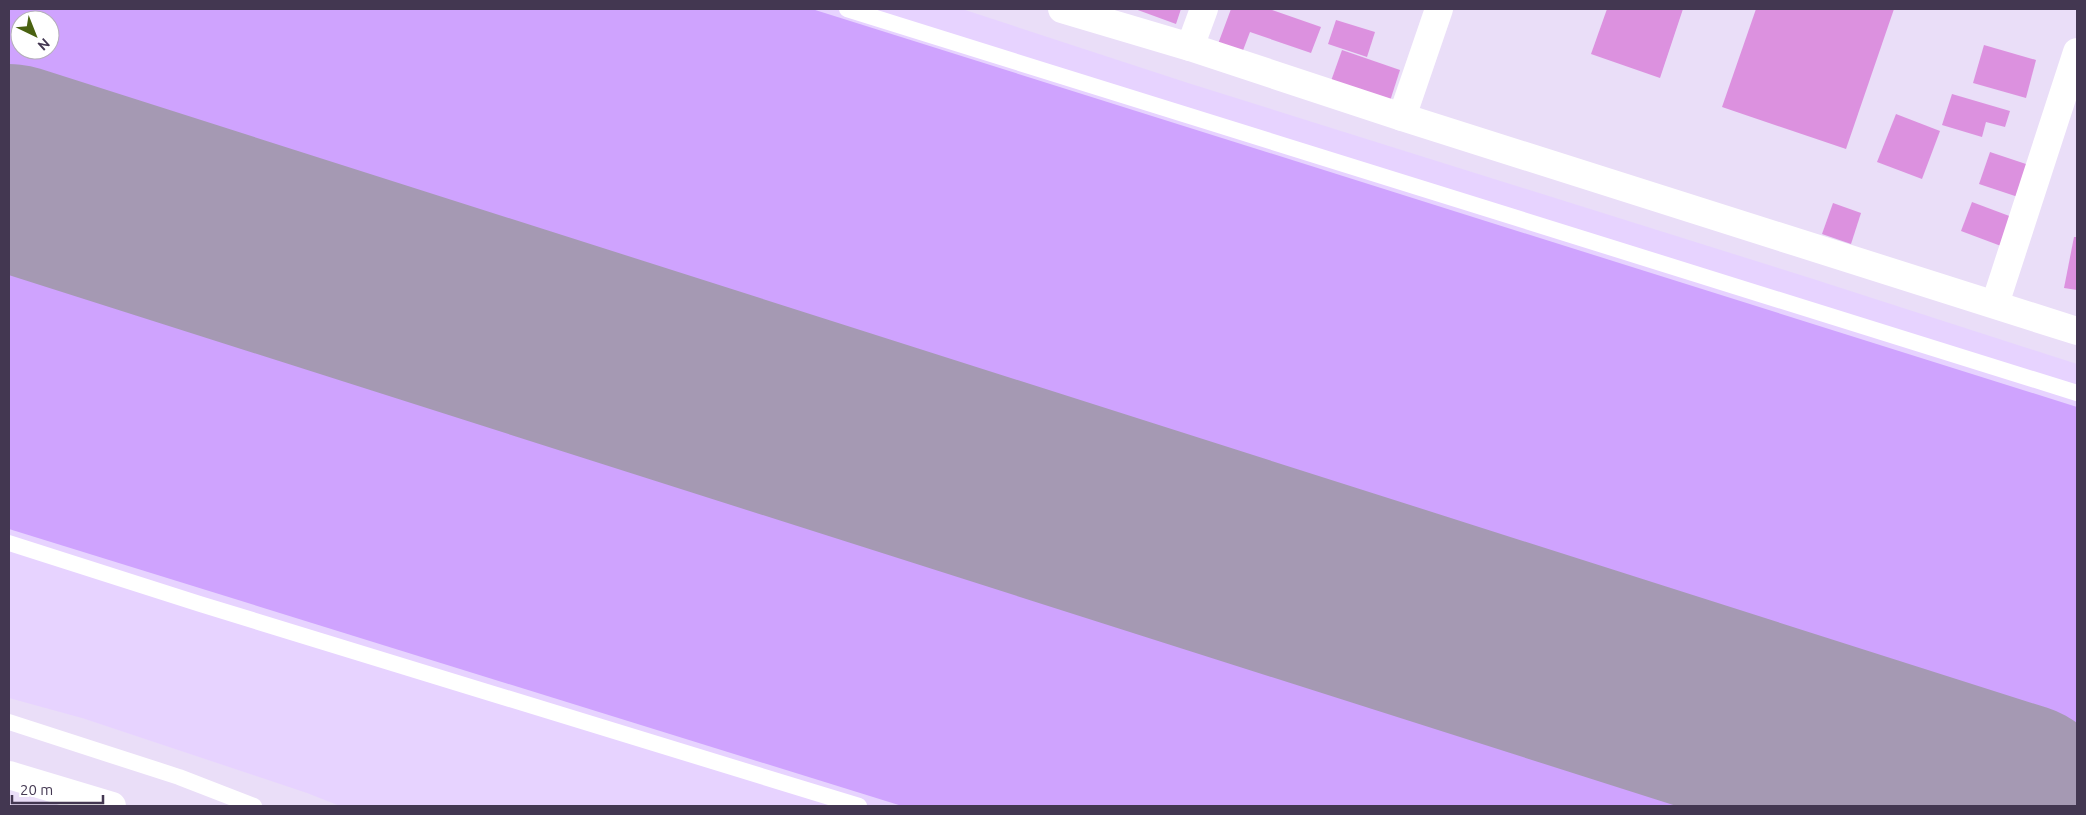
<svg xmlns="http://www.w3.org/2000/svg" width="2086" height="815" font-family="Ubuntu,sans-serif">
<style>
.built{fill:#e7d3ff;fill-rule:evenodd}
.green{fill:#cfa3fe;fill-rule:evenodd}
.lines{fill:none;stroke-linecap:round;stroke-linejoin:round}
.runway{stroke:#a599b3;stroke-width:206}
.building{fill:#dc91df}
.lane{stroke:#fff;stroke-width:16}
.street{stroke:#fff;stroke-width:28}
.highway{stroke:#fff;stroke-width:28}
</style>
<rect width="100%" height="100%" fill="#eadef8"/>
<!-- built -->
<path class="built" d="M9,9h953l226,74 619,194 270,87v442h-1737l-33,-13 -225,-75 -73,-20zM20,20h30v30h-30z"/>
<!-- green -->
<g class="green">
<path d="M9,9h803l1265,398v332l-2068,-655zM20,20h30v30h-30z"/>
<polygon points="9,225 1837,806 902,806 9,529"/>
</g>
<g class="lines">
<!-- runway -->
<polyline class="runway" points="9,167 2016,806"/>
</g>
<!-- building -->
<g class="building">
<polygon points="1135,9 1181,9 1176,24"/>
<polygon points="1231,9 1269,9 1321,27 1311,53 1250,32 1242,53 1218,44"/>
<polygon points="1607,9 1683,9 1660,78 1591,54"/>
<polygon points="1756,9 1894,9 1846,149 1722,107"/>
<polygon points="1336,20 1375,32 1367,57 1328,44"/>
<polygon points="1984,45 2036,60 2026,98 1973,83"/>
<polygon points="1342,50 1400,70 1390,101 1331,81"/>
<polygon points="1952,94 2010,111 2005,127 1986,122 1982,137 1942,125"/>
<polygon points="1896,114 1940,131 1922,179 1877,162"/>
<polygon points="1990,152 2029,165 2018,197 1979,184"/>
<polygon points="1972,202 2012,217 2001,246 1961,231"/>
<polygon points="1833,203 1861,213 1851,244 1822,234"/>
<polygon points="2074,237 2077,237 2077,290 2064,288"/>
</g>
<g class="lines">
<!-- lane -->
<g class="lane">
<polyline points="847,9 2077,393"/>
<polyline points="9,543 200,604 859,806"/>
<polyline points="9,722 179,777 254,806"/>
</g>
<!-- street -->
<g class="street">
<polyline points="1062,9 1190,47 1204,9"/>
<polyline points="1190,47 1402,117 2077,331"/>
<polyline points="1402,117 1439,9"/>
<polyline points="1995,304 2077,52"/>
</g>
<!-- highway -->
<polyline class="highway" points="9,775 112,806"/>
</g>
<!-- border -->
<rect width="2086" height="815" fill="none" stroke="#433751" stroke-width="20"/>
<!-- north arrow -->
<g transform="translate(35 35) rotate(137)"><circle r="24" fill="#ffffff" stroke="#b4afb9"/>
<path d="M0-4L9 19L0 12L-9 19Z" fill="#4a6211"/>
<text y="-8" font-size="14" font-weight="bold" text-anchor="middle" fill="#433751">N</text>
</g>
<!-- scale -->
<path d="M12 795v8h91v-8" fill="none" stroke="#433751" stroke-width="2.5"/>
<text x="20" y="795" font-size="15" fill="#433751" stroke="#ffffff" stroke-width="4" paint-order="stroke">20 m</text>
</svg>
